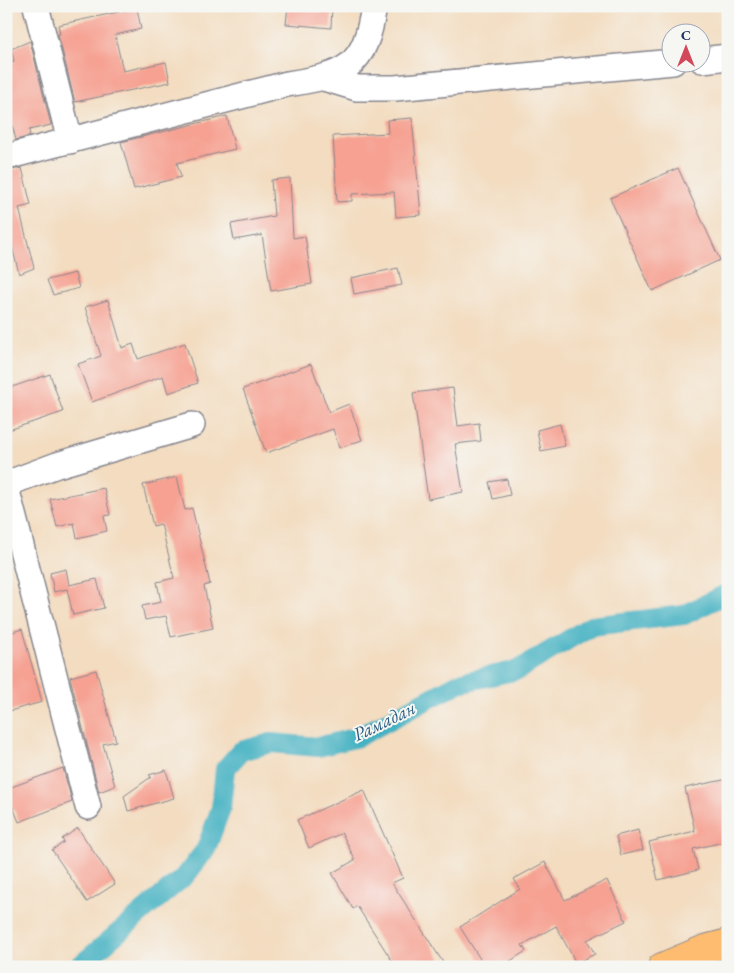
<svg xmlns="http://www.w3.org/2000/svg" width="734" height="973" font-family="'EB Garamond',serif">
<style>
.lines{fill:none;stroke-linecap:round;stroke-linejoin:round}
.canal{stroke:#46b2c3;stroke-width:20}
.building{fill:#f6a192}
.minor-casing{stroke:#87868e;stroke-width:28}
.major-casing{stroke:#87868e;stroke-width:30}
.minor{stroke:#fff;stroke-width:25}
.major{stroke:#fdbc70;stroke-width:28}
.labels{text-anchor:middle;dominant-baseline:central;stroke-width:4;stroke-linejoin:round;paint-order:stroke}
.water-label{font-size:19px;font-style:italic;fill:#2a5d81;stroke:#f6f6f2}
</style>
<rect width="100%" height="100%" fill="#f6f6f2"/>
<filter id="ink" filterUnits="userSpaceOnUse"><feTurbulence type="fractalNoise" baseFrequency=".02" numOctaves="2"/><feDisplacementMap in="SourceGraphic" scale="10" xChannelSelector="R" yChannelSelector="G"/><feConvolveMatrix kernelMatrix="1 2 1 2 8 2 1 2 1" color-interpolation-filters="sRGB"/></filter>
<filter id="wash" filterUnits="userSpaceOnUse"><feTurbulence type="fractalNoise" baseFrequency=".0096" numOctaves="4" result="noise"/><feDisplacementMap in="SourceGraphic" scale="20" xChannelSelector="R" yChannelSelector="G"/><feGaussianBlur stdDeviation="1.12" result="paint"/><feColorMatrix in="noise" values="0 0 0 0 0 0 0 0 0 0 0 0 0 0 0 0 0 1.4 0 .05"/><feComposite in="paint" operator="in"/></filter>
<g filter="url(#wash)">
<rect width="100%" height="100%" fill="#f3dcbf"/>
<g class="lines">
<!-- canal -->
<polyline class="canal" points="78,967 186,875 206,849 221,808 225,769 241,751 271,743 318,747 358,737 459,683 518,670 591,626 684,615 728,593"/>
</g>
<g id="blocks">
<!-- building -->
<g class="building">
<polygon points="288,6 332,6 331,28 286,24"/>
<polygon points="137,8 141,29 115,35 123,71 166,62 170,82 75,102 58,34 60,34 58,25"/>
<polygon points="30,41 51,125 29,130 30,136 16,140 6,101 6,63 14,61 11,49"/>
<polygon points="227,116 235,149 177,163 181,177 134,189 121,142"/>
<polygon points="412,118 421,215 396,217 394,192 352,194 352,201 337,202 333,136 388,133 387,120"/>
<polygon points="22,168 31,205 19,208 34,268 19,274 6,222 6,171"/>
<polygon points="678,168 720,260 652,291 610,198"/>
<polygon points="290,178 293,238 305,236 312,284 271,291 262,235 234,240 231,224 274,216 271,180"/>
<polygon points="398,268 402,285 354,294 351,278"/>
<polygon points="75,273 79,288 53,295 47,280"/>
<polygon points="108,300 122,348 133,344 138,359 185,343 198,383 168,393 163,376 92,402 78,364 101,356 85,307"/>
<polygon points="311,364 329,412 349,404 362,440 339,448 333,429 266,453 243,389"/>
<polygon points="50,374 63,412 6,431 6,389"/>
<polygon points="453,388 458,426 479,423 481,441 455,444 463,492 428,499 413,393"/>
<polygon points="560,424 565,446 541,451 537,430"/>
<polygon points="177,477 185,510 192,508 210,584 204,586 213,628 171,637 166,616 145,620 142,606 161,602 157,582 174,578 161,524 153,526 143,485"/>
<polygon points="507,479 510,495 493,499 489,482"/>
<polygon points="104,488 110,515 104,516 107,531 77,538 74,523 57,527 50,499"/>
<polygon points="66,569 69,585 97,579 104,608 73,615 67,589 54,592 50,573"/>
<polygon points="22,629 42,702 6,712 6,634"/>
<polygon points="96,670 116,741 103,744 115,786 99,792 70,677"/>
<polygon points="63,768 72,802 19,822 13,807 6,809 6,789"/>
<polygon points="166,770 174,798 128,811 124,796 151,777 149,775"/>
<polygon points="728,779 728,841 693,849 698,870 658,880 649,842 695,831 685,788"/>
<polygon points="364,790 403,878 392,883 446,967 396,967 357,906 353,909 332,873 355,860 342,833 309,848 297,820"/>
<polygon points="78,828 115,884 87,902 52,850 64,842 62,839"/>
<polygon points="638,830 643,850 621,855 616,836"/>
<polygon points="545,862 565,900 607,880 626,921 587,940 595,954 576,963 556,926 522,945 526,951 501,967 485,967 460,927 520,889 514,879"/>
</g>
</g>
</g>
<g filter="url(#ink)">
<use href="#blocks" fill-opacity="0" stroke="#87868e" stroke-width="1"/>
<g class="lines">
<defs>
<g id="minor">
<polyline points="36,6 70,141"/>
<polyline points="702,60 728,57"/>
<polyline points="324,78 357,88 395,88 673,62"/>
<path d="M6,157l281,-73c58,-9 78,-15 87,-78"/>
<polyline points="6,484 57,465 192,425"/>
<polyline points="6,487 88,807"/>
</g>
<polyline id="major" points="662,967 705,949 728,943"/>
</defs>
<!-- minor casing -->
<use href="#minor" class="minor-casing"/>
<!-- major casing -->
<use href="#major" class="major-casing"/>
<!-- minor -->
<use href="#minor" class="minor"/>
<!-- major -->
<use href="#major" class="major"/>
</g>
</g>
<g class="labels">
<!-- water labels -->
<g class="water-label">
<text transform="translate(384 721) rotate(-26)">Рамадан</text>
</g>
</g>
<!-- margin -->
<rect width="734" height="973" fill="none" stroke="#f6f6f2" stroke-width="25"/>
<!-- north arrow -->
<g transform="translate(686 48)"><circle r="24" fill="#f6f6f2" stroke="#9ea6b7"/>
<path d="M0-4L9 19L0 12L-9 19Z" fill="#d1495b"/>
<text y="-8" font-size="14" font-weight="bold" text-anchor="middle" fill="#1b2f5e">С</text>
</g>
</svg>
